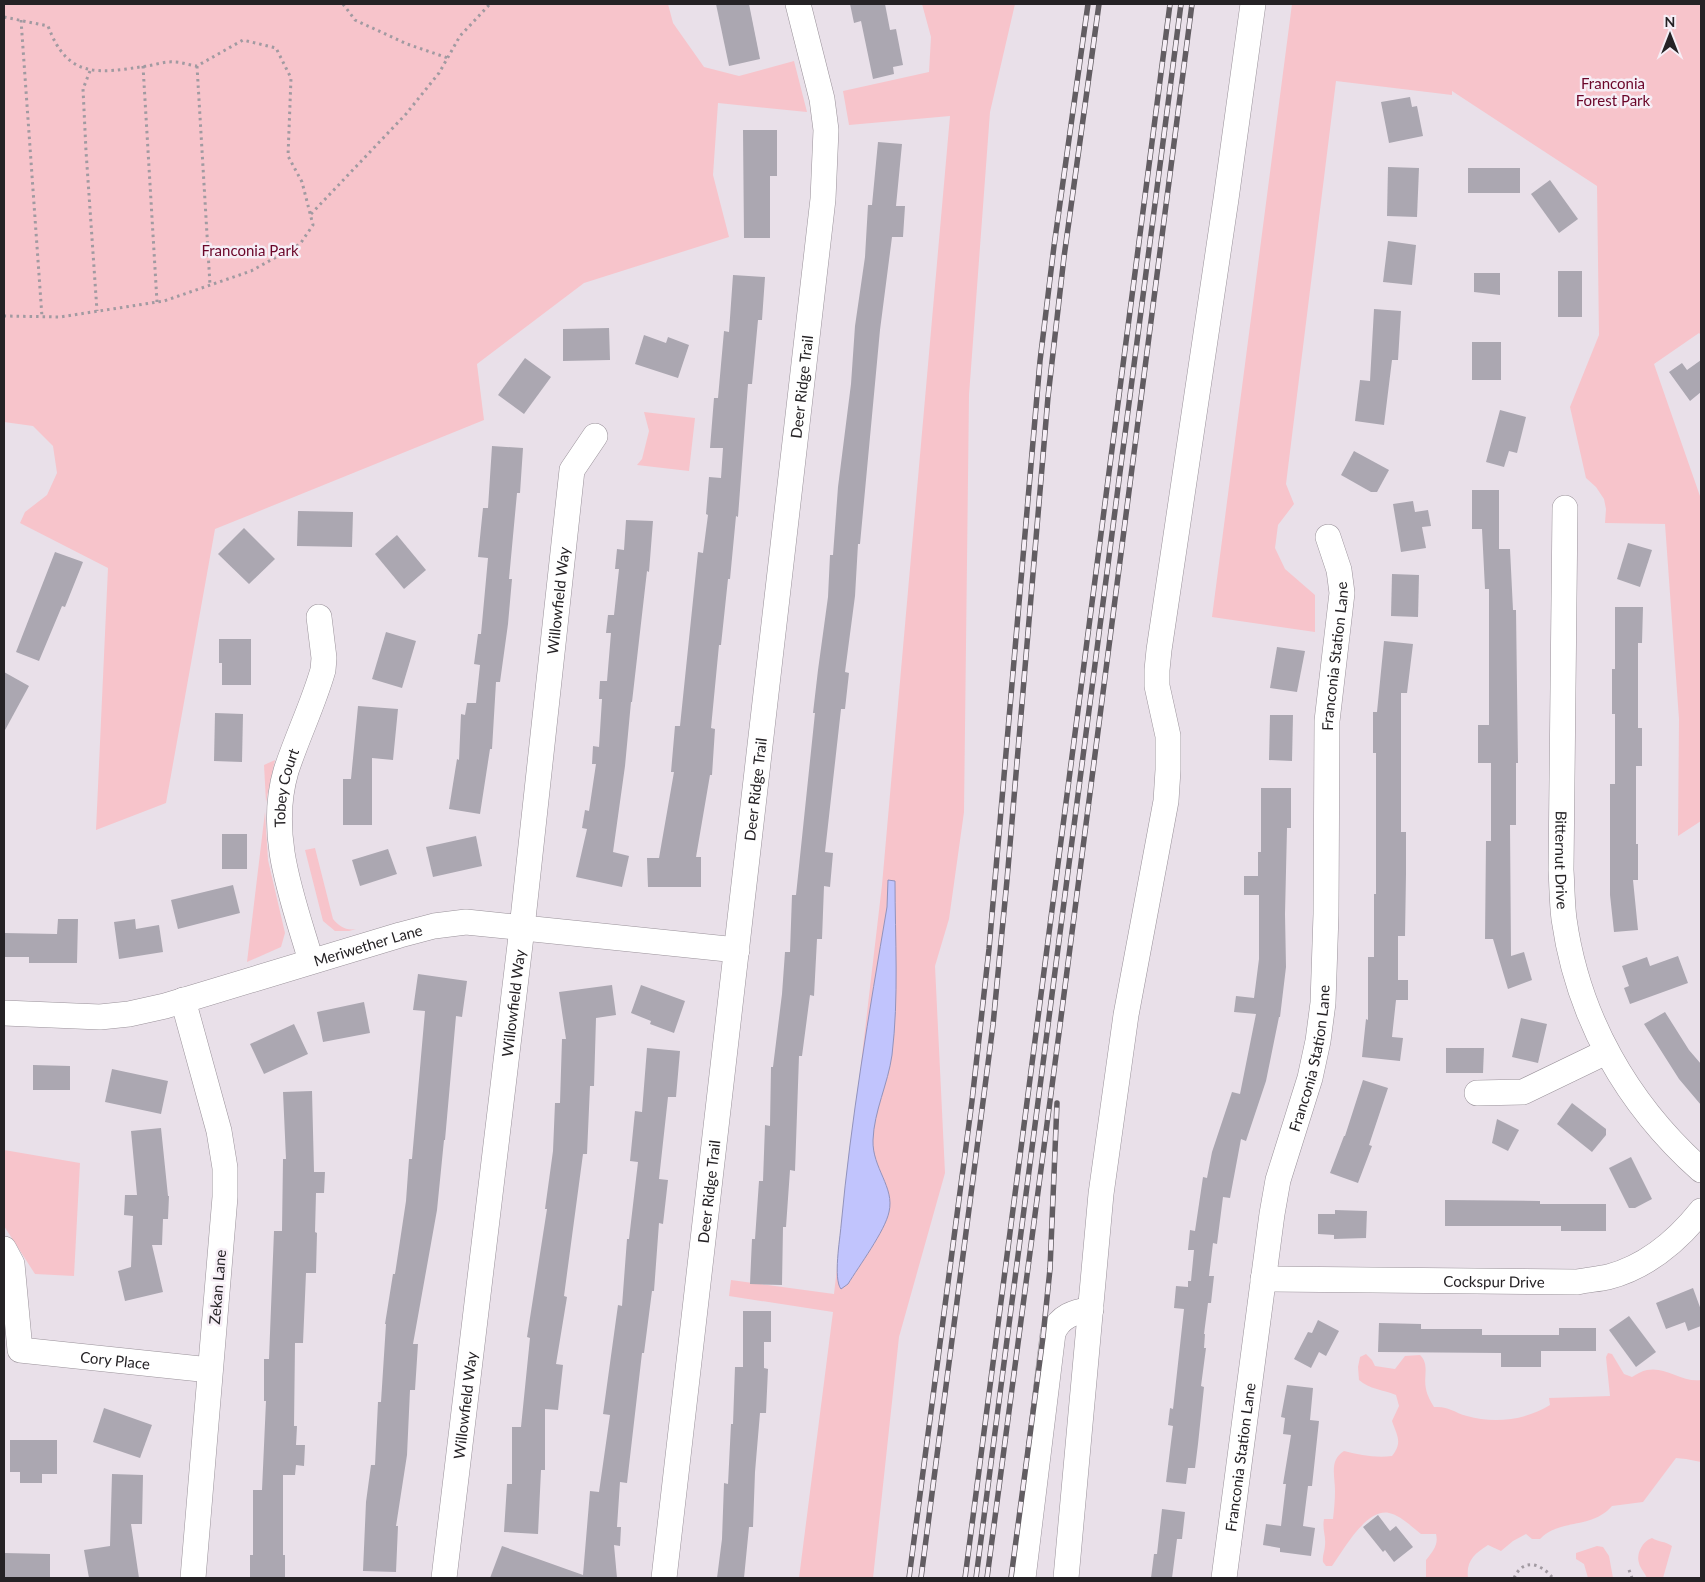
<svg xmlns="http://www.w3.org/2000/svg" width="1705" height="1582" font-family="Lato,sans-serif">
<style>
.green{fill:#f7c4cb}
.water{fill:#c1c4fd;stroke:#9293bc}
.building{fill:#aba7b1}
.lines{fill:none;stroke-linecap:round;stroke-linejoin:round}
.minor-casing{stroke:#9a929a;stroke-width:26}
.path{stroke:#a19aa1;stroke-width:3;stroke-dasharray:2.5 4;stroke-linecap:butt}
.minor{stroke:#fff;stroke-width:25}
.rail-casing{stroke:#625d62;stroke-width:5.5}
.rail{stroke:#f6eef6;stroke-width:4;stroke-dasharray:11;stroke-linecap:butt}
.labels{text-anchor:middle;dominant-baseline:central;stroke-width:5;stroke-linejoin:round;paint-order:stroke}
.park-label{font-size:15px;fill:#6a0629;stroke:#f6eef6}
.street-label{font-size:15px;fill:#252225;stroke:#f6eef6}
</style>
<rect width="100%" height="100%" fill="#e9e0e9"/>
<!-- green -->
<g class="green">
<polygon points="4,4 668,4 673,23 704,67 739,76 794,61 807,112 718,103 713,175 729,237 584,283 477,364 484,420 215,529 166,803 96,830 108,568 20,523 25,512 47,495 57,473 53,446 33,426 4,422"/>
<polygon points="922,4 1015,4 990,112 969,395 964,812 949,919 935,966 945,1173 899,1337 873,1578 799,1578 833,1312 729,1296 731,1280 834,1294 882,885 950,116 849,125 843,91 929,72 931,37"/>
<polygon points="1292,4 1701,4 1701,335 1699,333 1654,364 1701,499 1701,821 1678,836 1679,719 1665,524 1605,523 1606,509 1604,499 1596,487 1586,478 1570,407 1599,335 1597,186 1452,91 1452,95 1336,81 1286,484 1294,504 1278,525 1275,548 1285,569 1315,595 1315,632 1212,617"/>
<polygon points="644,412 695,418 689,471 637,465 642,459 649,431"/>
<polygon points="275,760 266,802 264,765"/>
<polygon points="265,812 268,860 285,933 281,947 247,962"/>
<path d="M315,848l18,71c6,7 13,12 23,10l-7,2h-14l-12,-10 -18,-71z"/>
<polygon points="4,1150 80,1163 74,1276 35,1274 4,1226"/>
<path d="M1608,1353l4,1 12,20 8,3c5,-3 10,-6 15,-7 19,-4 36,13 54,10v82l-15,-3 -10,-1 -33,44 -31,4c-21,24 -52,12 -72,33h-8l-6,-5 -13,7 -12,10 -13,-6c-14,9 -22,16 -20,33h-42v-18c6,-8 13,-15 10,-26h-15c-9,-7 -21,-19 -32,-21 -23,-5 -46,38 -57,53h-6l-3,-4c-1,-6 2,-11 2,-17 1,-9 -3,-16 -1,-26h9c1,-9 2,-19 2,-28 0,-15 -6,-31 9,-40 16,4 31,7 48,5 11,-14 5,-20 0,-35l7,-15 -3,-11c-12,-5 -27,-6 -37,-15l-1,-13 2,-10 6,-3 6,6 3,6 20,3 10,-13 15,-1c10,10 3,21 6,34 1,6 5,13 8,18 15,-1 19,5 33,9 27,8 59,4 83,-11l-1,-7 61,-2 -4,-39z"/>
<path d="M1652,1538c6,4 13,3 20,8l-9,32h-16c-2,-5 -7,-10 -8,-15 -3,-10 4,-22 13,-25z"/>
<polygon points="1597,1546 1603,1547 1609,1556 1613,1578 1588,1578 1584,1564 1576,1559 1576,1553"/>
</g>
<!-- water -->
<path class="water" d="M888,880l7,1c0,58 4,116 -3,174 -4,29 -18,56 -19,85 -1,28 22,47 16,72 -4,19 -30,54 -41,72l-7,5c-8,-10 -1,-50 0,-63 10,-107 28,-213 46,-319z"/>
<!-- building -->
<g class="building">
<polygon points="716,4 749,4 760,59 729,66"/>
<polygon points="850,4 885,4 890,30 896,29 903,65 893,67 894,74 873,79 861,21 854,23"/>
<polygon points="1410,97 1412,107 1417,106 1423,136 1389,143 1381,102"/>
<polygon points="743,130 777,130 777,176 770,176 770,238 744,238"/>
<polygon points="878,142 902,144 896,206 905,206 903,237 892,237 880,330 860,544 858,544 855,596 845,672 849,673 845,709 841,709 825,852 833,853 830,887 824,886 822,939 817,939 814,996 810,995 802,1056 799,1056 795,1171 790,1170 786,1227 783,1227 782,1285 750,1284 752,1239 755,1239 759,1181 763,1181 765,1125 770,1126 771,1067 773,1067 782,994 785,952 790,952 792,895 796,895 815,713 813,713 818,670 828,597 830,555 833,555 838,487 851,384 855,326 865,257 868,205 872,205"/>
<polygon points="1388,167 1419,168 1417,217 1387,216"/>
<rect x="1468" y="168" width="52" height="25"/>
<polygon points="1550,180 1578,219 1559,233 1531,194"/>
<polygon points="1388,241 1416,245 1412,285 1383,282"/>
<rect x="1558" y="271" width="24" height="46"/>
<polygon points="1474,273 1500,273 1500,295 1474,292"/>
<polygon points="733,275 765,277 762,320 758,320 752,384 748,384 738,517 736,516 730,579 728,579 721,645 719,645 711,728 715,729 712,775 710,775 696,857 701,857 701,887 648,887 647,858 659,858 674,772 671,772 675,726 680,726 698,552 703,553 708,515 706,514 709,477 721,478 723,448 710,448 714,398 718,398 724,331 729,332"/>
<polygon points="1374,309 1401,311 1398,360 1392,360 1384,425 1355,421 1360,380 1370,381"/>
<polygon points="609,328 610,360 563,361 563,329"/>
<polygon points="644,335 666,343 668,337 689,345 678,378 635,364"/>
<rect x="1472" y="342" width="29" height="38"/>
<polygon points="525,358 551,377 524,414 498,395"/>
<polygon points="1701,360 1701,392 1690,401 1669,372 1682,363 1687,370"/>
<polygon points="1500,410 1526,417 1517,453 1509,451 1504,467 1486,462"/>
<polygon points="492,446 523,448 520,493 517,493 509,579 512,579 508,624 500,682 496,682 492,749 490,749 480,814 449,809 457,759 459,760 461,714 465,715 467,703 476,703 480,665 474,664 478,634 481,634 488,558 478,557 483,508 488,508"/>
<polygon points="1354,451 1389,470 1377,492 1371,492 1341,475"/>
<polygon points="1472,490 1499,490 1499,549 1510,549 1513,610 1516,610 1518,763 1516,763 1516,825 1510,825 1511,956 1524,952 1532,980 1508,989 1493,939 1485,939 1486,841 1491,841 1491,763 1478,763 1478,725 1489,725 1489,589 1485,589 1482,529 1472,529"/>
<polygon points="1413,501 1415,512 1428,510 1431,526 1422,527 1426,548 1401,552 1393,504"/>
<polygon points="298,511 353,512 352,547 297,546"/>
<polygon points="626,520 653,521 649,572 647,571 632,702 631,702 625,766 613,852 629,856 622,887 576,877 587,829 582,828 585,810 589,811 596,764 592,764 593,746 599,747 602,699 599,699 600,681 607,681 611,633 606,633 608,615 614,615 619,569 615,569 617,549 624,550"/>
<polygon points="244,528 275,559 249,584 218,554"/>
<polygon points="397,535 426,570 404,589 375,554"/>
<polygon points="1628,543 1652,550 1640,587 1617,579"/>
<polygon points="55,552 83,562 65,607 62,606 39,661 16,652"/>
<polygon points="1392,574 1419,575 1418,617 1391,616"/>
<polygon points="1615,607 1643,607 1642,643 1638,643 1638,728 1642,728 1642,766 1636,766 1636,844 1638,844 1638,880 1633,880 1638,930 1614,932 1610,895 1610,784 1615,784 1615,714 1612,714 1612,669 1615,669"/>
<polygon points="386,632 416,641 402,688 372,679"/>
<polygon points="219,639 251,639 251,685 222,685 222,663 219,663"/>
<polygon points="1384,641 1413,644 1407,693 1401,693 1401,832 1406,832 1406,874 1405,936 1398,936 1398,980 1408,980 1408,1000 1396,1000 1392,1037 1403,1038 1400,1061 1362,1057 1366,1019 1368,1020 1368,957 1374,957 1374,894 1376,894 1376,753 1373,753 1373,712 1377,712"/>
<polygon points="1277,647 1305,651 1297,692 1270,688"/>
<polygon points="4,672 29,686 4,732"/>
<polygon points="358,706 398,709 393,760 372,758 372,825 343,825 343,779 351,779"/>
<polygon points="215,713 243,714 242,762 214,761"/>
<polygon points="1270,715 1293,715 1292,761 1269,760"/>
<polygon points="1261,788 1291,788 1291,828 1287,828 1285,914 1286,967 1280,1017 1279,1017 1266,1081 1246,1141 1241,1139 1230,1198 1223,1197 1217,1244 1213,1243 1209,1276 1214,1276 1211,1303 1208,1303 1204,1334 1205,1334 1204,1348 1206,1348 1201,1386 1204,1387 1198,1444 1195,1468 1188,1468 1186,1484 1166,1482 1173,1426 1168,1425 1170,1408 1173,1409 1184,1309 1174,1308 1176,1286 1188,1287 1188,1281 1191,1281 1194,1250 1188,1250 1190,1230 1195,1231 1203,1177 1207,1178 1212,1152 1232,1092 1240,1094 1256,1014 1234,1012 1236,996 1254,998 1259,959 1259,895 1244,895 1244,876 1258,876 1258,852 1261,852"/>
<rect x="222" y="834" width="25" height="35"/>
<polygon points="476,836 482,866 433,877 426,847"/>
<polygon points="388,849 397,874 360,886 352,860"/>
<polygon points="233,885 240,913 178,929 171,900"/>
<polygon points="58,919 78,919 77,963 29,963 29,957 4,957 4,933 57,934"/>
<polygon points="135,919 136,929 159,925 163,952 119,959 114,922"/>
<polygon points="1678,956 1688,983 1630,1004 1624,988 1629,986 1622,966 1647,957 1650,966"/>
<polygon points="418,974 467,981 462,1017 456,1016 445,1140 444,1140 437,1210 413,1344 418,1344 415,1390 410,1390 407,1455 396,1526 398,1526 396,1572 363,1571 366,1502 371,1465 375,1465 378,1402 381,1402 386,1324 385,1324 393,1274 395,1274 406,1201 409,1159 412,1159 425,1011 413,1010"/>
<polygon points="612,985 616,1015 596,1018 594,1086 590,1086 587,1154 583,1154 564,1296 567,1297 556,1364 563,1365 558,1410 545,1409 545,1470 541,1470 538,1534 504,1532 507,1484 512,1484 512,1427 521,1427 530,1338 527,1337 547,1209 545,1209 553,1151 555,1103 560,1103 562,1039 566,1039 559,992"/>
<polygon points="641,985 685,1001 674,1033 650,1024 651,1021 631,1013"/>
<polygon points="364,1002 370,1033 323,1042 317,1012"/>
<polygon points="1665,1012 1689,1050 1701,1064 1701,1105 1679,1079 1644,1024"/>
<polygon points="1521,1018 1547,1024 1538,1063 1512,1057"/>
<polygon points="294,1024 308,1054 264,1074 250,1044"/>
<polygon points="647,1048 680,1051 676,1097 668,1097 659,1179 668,1180 663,1224 659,1223 654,1291 652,1291 644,1353 642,1353 627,1483 620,1482 617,1527 621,1527 620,1546 614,1545 617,1578 490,1578 502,1546 583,1575 590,1491 599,1492 610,1415 603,1414 618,1305 622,1306 627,1239 629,1239 638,1162 630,1161 635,1111 642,1112"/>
<polygon points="1446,1048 1484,1048 1483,1073 1446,1073"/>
<polygon points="33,1065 70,1066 70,1090 33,1090"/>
<polygon points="112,1069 168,1081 161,1114 105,1102"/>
<polygon points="1363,1080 1388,1088 1369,1145 1372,1146 1358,1183 1330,1173 1344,1136 1345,1136"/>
<polygon points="312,1091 314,1172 325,1172 324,1193 316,1193 315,1232 317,1233 316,1273 306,1273 303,1343 295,1343 294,1426 297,1426 296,1445 305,1445 304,1466 296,1465 295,1475 283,1475 283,1555 285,1555 285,1578 250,1578 250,1555 253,1555 253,1490 262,1490 266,1401 264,1401 264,1359 269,1359 274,1231 282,1231 283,1159 286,1159 283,1092"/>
<polygon points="1572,1103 1606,1129 1606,1135 1592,1152 1557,1124"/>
<polygon points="1497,1119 1519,1130 1508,1151 1492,1143"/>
<polygon points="161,1128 168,1196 169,1196 168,1219 163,1219 162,1245 152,1245 163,1292 125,1301 118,1271 131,1267 133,1216 124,1215 125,1195 137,1195 131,1131"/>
<polygon points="1631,1157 1652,1199 1635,1208 1629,1208 1609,1168"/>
<polygon points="1445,1200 1540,1201 1540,1204 1606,1204 1606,1231 1561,1231 1561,1226 1445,1226"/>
<polygon points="1335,1210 1367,1211 1366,1238 1334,1239 1334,1235 1318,1234 1318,1214 1335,1214"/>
<polygon points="1693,1288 1701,1310 1701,1326 1688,1331 1685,1322 1666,1329 1656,1303"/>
<polygon points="743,1311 771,1311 771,1342 764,1342 764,1368 768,1369 766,1413 760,1413 755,1472 753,1527 749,1527 744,1578 717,1578 722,1539 724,1483 728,1484 731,1424 733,1424 735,1367 743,1367"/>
<polygon points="1629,1316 1656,1352 1636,1367 1609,1330"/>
<polygon points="1318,1320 1339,1331 1326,1356 1319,1352 1311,1368 1294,1359 1308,1332 1312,1333"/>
<polygon points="1379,1323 1421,1324 1421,1329 1482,1329 1482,1335 1559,1335 1559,1328 1596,1328 1596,1351 1541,1351 1541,1367 1501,1367 1501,1353 1378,1352"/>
<polygon points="1287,1385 1313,1388 1310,1420 1319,1421 1312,1486 1308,1486 1303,1526 1315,1528 1311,1556 1280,1552 1280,1548 1263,1545 1266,1524 1281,1526 1286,1484 1283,1484 1291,1435 1283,1434 1285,1418 1281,1417"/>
<polygon points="104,1408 152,1425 140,1458 93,1442"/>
<polygon points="10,1440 57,1440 57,1474 42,1474 42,1483 20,1483 20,1472 10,1472"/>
<polygon points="112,1474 143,1475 142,1524 131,1524 139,1578 89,1578 84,1550 110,1546"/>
<polygon points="1162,1509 1185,1512 1182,1539 1177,1539 1172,1578 1151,1578 1154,1554 1157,1554"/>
<polygon points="1378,1515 1390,1531 1396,1526 1413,1547 1394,1562 1385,1550 1383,1552 1363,1527"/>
<polygon points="4,1553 50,1554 50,1578 4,1578"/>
</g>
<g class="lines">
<defs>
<g id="minor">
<path id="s1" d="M1565,508l-4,362c1,16 1,33 3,49 14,99 63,185 137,251"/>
<path id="s2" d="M311,961c-18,-62 -44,-125 -25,-190 11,-34 27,-66 37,-101l1,-12 -5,-41"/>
<polyline points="183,1000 219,1131 225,1168 225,1197 193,1578"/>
<path id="s3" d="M4,1013l96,4 29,-3 36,-8 235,-71 34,-9 32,-4 271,28"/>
<polyline points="1477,1093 1523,1092 1606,1052"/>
<path id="s4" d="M4,1249l8,15 8,86 190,20"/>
<path id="s5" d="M1263,1279l314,3c10,-2 21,-3 31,-5 38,-10 69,-36 93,-66"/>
<path id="s6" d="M444,1578l78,-650 50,-458 23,-34"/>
<path id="s7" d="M664,1578l159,-1379 3,-69 -4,-31 -24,-95"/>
<path d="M1023,1578l30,-245c7,-17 21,-21 38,-24"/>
<polyline points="1066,1578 1101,1194 1126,1015 1166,801 1168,770 1168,736 1157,686 1157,670 1159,650 1226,199 1253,4"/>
<path id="s8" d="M1224,1578l48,-364 6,-34 32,-102 8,-37 5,-38 3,-89 1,-193 15,-128 -3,-23 -11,-33"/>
</g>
</defs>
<!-- minor casing -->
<use href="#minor" class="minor-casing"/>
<!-- path -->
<g class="path">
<polyline points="343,4 355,20 407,44 448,58"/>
<path d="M4,17l44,9c20,54 51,47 99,40 8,-1 18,-5 27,-4 7,0 15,3 23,4l46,-26 33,8 15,30 -3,78 14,26 11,43 -13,19 -49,27 -87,30 -104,16 -56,-1"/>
<polyline points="21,20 42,317"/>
<polyline points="143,66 157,302"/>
<polyline points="197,66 210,285"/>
<polyline points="90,71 83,89 86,151 97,311"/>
<polyline points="311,214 406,114 439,73 460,36 490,4"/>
<polyline points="1629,1570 1632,1578"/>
<path d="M1514,1578c9,-20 26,-15 38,-1"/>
</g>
<!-- minor -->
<use href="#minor" class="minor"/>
<defs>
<g id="rail">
<polyline points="909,1578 972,1101 989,949 1040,361 1054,246 1088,4"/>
<polyline points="921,1578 993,1025 1007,880 1048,397 1064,257 1099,4"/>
<polyline points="965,1578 1170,4"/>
<polyline points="976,1578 1181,4"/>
<polyline points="987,1578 1059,1033 1192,4"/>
<polyline points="1011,1578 1043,1337 1050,1269 1057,1103"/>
</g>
</defs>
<!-- rail casing -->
<use href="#rail" class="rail-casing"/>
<!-- rail -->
<use href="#rail" class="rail"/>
</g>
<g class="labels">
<!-- park labels -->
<g class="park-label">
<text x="1613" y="83">Franconia<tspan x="1613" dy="17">Forest Park</tspan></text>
<text x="250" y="250">Franconia Park</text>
</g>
<!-- street labels -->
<g class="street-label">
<text stroke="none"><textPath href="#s7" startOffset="1199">Deer Ridge Trail</textPath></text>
<text stroke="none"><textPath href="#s6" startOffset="984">Willowfield Way</textPath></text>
<text stroke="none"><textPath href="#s8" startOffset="932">Franconia Station Lane</textPath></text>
<text stroke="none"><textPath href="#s2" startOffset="178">Tobey Court</textPath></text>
<text stroke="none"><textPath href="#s7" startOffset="794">Deer Ridge Trail</textPath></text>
<text stroke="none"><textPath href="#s1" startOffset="352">Bitternut Drive</textPath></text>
<text stroke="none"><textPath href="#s3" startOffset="374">Meriwether Lane</textPath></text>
<text stroke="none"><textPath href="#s6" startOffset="579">Willowfield Way</textPath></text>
<text stroke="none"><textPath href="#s8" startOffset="528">Franconia Station Lane</textPath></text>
<text stroke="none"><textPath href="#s7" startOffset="389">Deer Ridge Trail</textPath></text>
<text stroke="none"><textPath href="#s5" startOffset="231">Cockspur Drive</textPath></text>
<text transform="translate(217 1287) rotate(-85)">Zekan Lane</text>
<text stroke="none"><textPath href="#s4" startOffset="199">Cory Place</textPath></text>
<text stroke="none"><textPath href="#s6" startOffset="174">Willowfield Way</textPath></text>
<text stroke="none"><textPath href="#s8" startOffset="122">Franconia Station Lane</textPath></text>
</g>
</g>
<!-- border -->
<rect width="1705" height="1582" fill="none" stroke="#252225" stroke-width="10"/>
<!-- north arrow -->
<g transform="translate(1670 35)" stroke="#f6eef6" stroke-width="4" paint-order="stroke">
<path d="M0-4L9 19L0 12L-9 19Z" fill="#252225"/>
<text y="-8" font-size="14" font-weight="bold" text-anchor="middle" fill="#252225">N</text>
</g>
</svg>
